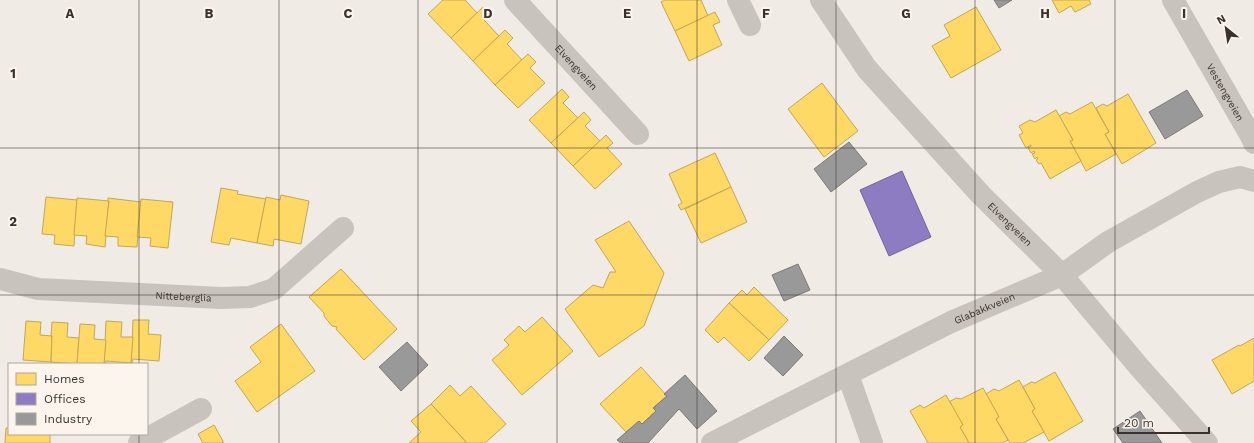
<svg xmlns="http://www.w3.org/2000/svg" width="1254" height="443" font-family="'Work Sans',sans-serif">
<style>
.homes{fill:#ffd966;stroke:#c4a654}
.offices{fill:#8e7cc3;stroke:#756595}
.industry{fill:#999;stroke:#7d7a78}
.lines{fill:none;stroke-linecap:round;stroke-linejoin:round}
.minor{stroke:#c9c3be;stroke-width:22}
.grid{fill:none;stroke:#3b302b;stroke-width:1;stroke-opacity:0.55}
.labels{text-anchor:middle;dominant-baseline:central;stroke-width:4;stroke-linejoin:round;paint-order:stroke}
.street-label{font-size:10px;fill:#3b302b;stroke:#fbf5ee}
.grid-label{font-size:13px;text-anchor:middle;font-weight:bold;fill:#3b302b;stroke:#fbf5ee;stroke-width:4;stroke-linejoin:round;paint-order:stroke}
</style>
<rect width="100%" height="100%" fill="#f0ebe5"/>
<!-- homes -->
<g class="homes">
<polygon points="443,0 465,0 477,13 451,38 428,14"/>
<polygon points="665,0 701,0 708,16 675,31 661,2"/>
<polygon points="1052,0 1089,0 1091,4 1075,12 1071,6 1059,13"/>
<polygon points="483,7 490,14 484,20 499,36 473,61 451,38"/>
<polygon points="976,7 1001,50 951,78 932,46 950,36 944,25"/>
<polygon points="715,12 720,22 713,25 722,45 689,61 675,31"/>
<polygon points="505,30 513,38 507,44 522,60 495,85 473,61"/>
<polygon points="528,54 536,62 530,68 545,83 518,108 495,85"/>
<polygon points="822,83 858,131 824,157 788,109"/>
<polygon points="562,89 569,97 563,103 578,118 551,143 529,120"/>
<polygon points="1128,94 1156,143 1122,164 1105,134 1109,132 1096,108 1103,104 1107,106"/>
<polygon points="1092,102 1109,132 1105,134 1116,154 1086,171 1070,141 1073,140 1059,116 1066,112 1070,114"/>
<polygon points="1056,110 1073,140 1070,141 1081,161 1050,179 1041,163 1039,164 1036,160 1038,159 1037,157 1035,159 1032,154 1035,153 1034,151 1031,153 1028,148 1031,146 1031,145 1026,148 1019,135 1023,133 1019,126 1030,120 1035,122"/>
<polygon points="584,112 591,120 585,126 600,141 573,166 551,143"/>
<polygon points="606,135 613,143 607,148 622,164 595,189 573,166"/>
<polygon points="715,153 731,187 681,210 678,205 682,203 669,174"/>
<polygon points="731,187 747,222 701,243 685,209"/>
<polygon points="221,188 238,191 237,194 266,199 257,243 231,238 229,245 211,242"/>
<polygon points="281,195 309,201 301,244 274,239 273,246 257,243 266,197 280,200"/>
<polygon points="46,197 77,200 74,246 54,244 55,235 42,234"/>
<polygon points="77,198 109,201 105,247 86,244 87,236 74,235"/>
<polygon points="108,198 141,202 137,247 118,246 118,237 105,236 109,201 108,201"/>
<polygon points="141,199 173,202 168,248 150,246 151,238 137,237"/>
<polygon points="629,221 664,273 644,326 599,357 565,309 593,285 603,288 610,272 616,272 595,240"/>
<polygon points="341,269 397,329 364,360 336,329 337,327 332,326 324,316 324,313 309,297"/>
<polygon points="754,287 788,320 769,340 729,303 742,290 747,295"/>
<polygon points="729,303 769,340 749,361 724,337 718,343 705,330"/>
<polygon points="542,317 573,351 522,395 492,360 509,345 504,340 519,326 525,332"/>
<polygon points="133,320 149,320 148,334 161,335 159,361 133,359 132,363 131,363"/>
<polygon points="26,321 41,322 40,335 52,336 51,362 23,360"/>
<polygon points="106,321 122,322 121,337 133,337 131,363 106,361 105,364 104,364"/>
<polygon points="52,322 68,323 67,337 79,338 77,364 51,362 52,336 51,336"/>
<polygon points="80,324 95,325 94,339 106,340 104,364 77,364"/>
<polygon points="281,324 315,371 257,412 235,381 261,362 250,347"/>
<polygon points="1254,338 1254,381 1232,394 1212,360 1239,345 1240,346"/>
<polygon points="641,367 667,396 653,408 656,411 642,424 639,421 626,432 600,404"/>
<polygon points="1055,372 1083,421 1049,441 1032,411 1035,409 1023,387 1031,382 1035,383"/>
<polygon points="1019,380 1035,409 1032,411 1044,432 1023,443 1010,443 996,419 999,417 986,394 994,389 999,391"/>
<polygon points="450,385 460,396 471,386 506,424 485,443 467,443 431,404"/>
<polygon points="983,388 999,417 996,419 1008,440 1002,443 969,443 960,427 963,425 949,402 956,398 961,399"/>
<polygon points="946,395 963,425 960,427 969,443 928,443 910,411 920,405 924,408"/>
<polygon points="431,404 467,443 409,443 421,432 411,421"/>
<polygon points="214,425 224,443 203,443 198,434"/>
<polygon points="6,428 9,428 9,434 50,434 50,443 5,443"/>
</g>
<!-- offices -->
<polygon class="offices" points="902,171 931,237 889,256 860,190"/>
<!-- industry -->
<g class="industry">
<polygon points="994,0 1012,0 999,8"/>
<polygon points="1187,90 1203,116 1165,139 1149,112"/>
<polygon points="849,142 867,164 831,192 814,169"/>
<polygon points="798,264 810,290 784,301 772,275"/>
<polygon points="784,336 803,355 783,376 764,358"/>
<polygon points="407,342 428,365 401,391 379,367"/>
<polygon points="685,375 717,411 697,429 679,409 648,443 621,443 617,440 639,421 642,424 656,411 653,408 667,396 664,394"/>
<polygon points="1140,411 1162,443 1123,443 1113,429"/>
</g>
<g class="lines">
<!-- minor -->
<g class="minor">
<path id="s1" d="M515,0l123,134"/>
<polyline points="738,0 750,25"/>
<path id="s2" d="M821,0l46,69 114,126 81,80 78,93 67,75"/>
<path id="s3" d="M1173,0l79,138 2,5"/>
<path id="s4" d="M0,279l38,10 183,9 29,-1 24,-8 69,-61"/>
<polyline points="848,375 872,443"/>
<polyline points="139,443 201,409"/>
<path id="s5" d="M712,443l239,-121 111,-47 46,-33 89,-50 22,-10 21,-5 14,4"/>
</g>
</g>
<!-- grid -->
<path class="grid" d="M139,0v364M279,0v443M418,0v443M557,0v443M697,0v443M836,0v443M975,0v443M1115,0v443M0,148h1254M0,295h1254M139,434v9"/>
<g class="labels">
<!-- street labels -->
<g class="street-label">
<text stroke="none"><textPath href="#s1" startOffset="91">Elvengveien</textPath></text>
<text stroke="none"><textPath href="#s3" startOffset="106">Vestengveien</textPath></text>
<text stroke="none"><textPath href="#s2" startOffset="294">Elvengveien</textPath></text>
<text stroke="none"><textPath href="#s4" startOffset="185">Nitteberglia</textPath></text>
<text stroke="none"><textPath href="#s5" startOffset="304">Glabakkveien</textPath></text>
</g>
</g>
<g class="grid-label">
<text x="70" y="18">A</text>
<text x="209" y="18">B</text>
<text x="348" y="18">C</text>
<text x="488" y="18">D</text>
<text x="627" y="18">E</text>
<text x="766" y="18">F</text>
<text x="906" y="18">G</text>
<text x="1045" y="18">H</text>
<text x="1184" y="18">I</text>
<text x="13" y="78">1</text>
<text x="13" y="226">2</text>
</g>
<!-- legend -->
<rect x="8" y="363" width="140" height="72" fill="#fbf5ee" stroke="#aea6a0"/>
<rect x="16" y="373" width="20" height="12" fill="#ffd966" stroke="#aea6a0"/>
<text x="44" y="383" font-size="12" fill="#3b302b">Homes</text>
<rect x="16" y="393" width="20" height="12" fill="#8e7cc3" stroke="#aea6a0"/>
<text x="44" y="403" font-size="12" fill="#3b302b">Offices</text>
<rect x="16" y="413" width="20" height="12" fill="#999999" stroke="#aea6a0"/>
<text x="44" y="423" font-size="12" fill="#3b302b">Industry</text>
<!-- north arrow -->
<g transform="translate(1226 28) rotate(330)" stroke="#fbf5ee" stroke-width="3" paint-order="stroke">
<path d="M0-3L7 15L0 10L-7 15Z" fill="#3b302b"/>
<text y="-6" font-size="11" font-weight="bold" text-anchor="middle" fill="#3b302b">N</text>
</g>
<!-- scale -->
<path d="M1118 427v6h91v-6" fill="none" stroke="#3b302b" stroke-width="2"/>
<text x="1124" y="427" font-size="12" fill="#3b302b" stroke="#fbf5ee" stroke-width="3" paint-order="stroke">20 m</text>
</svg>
